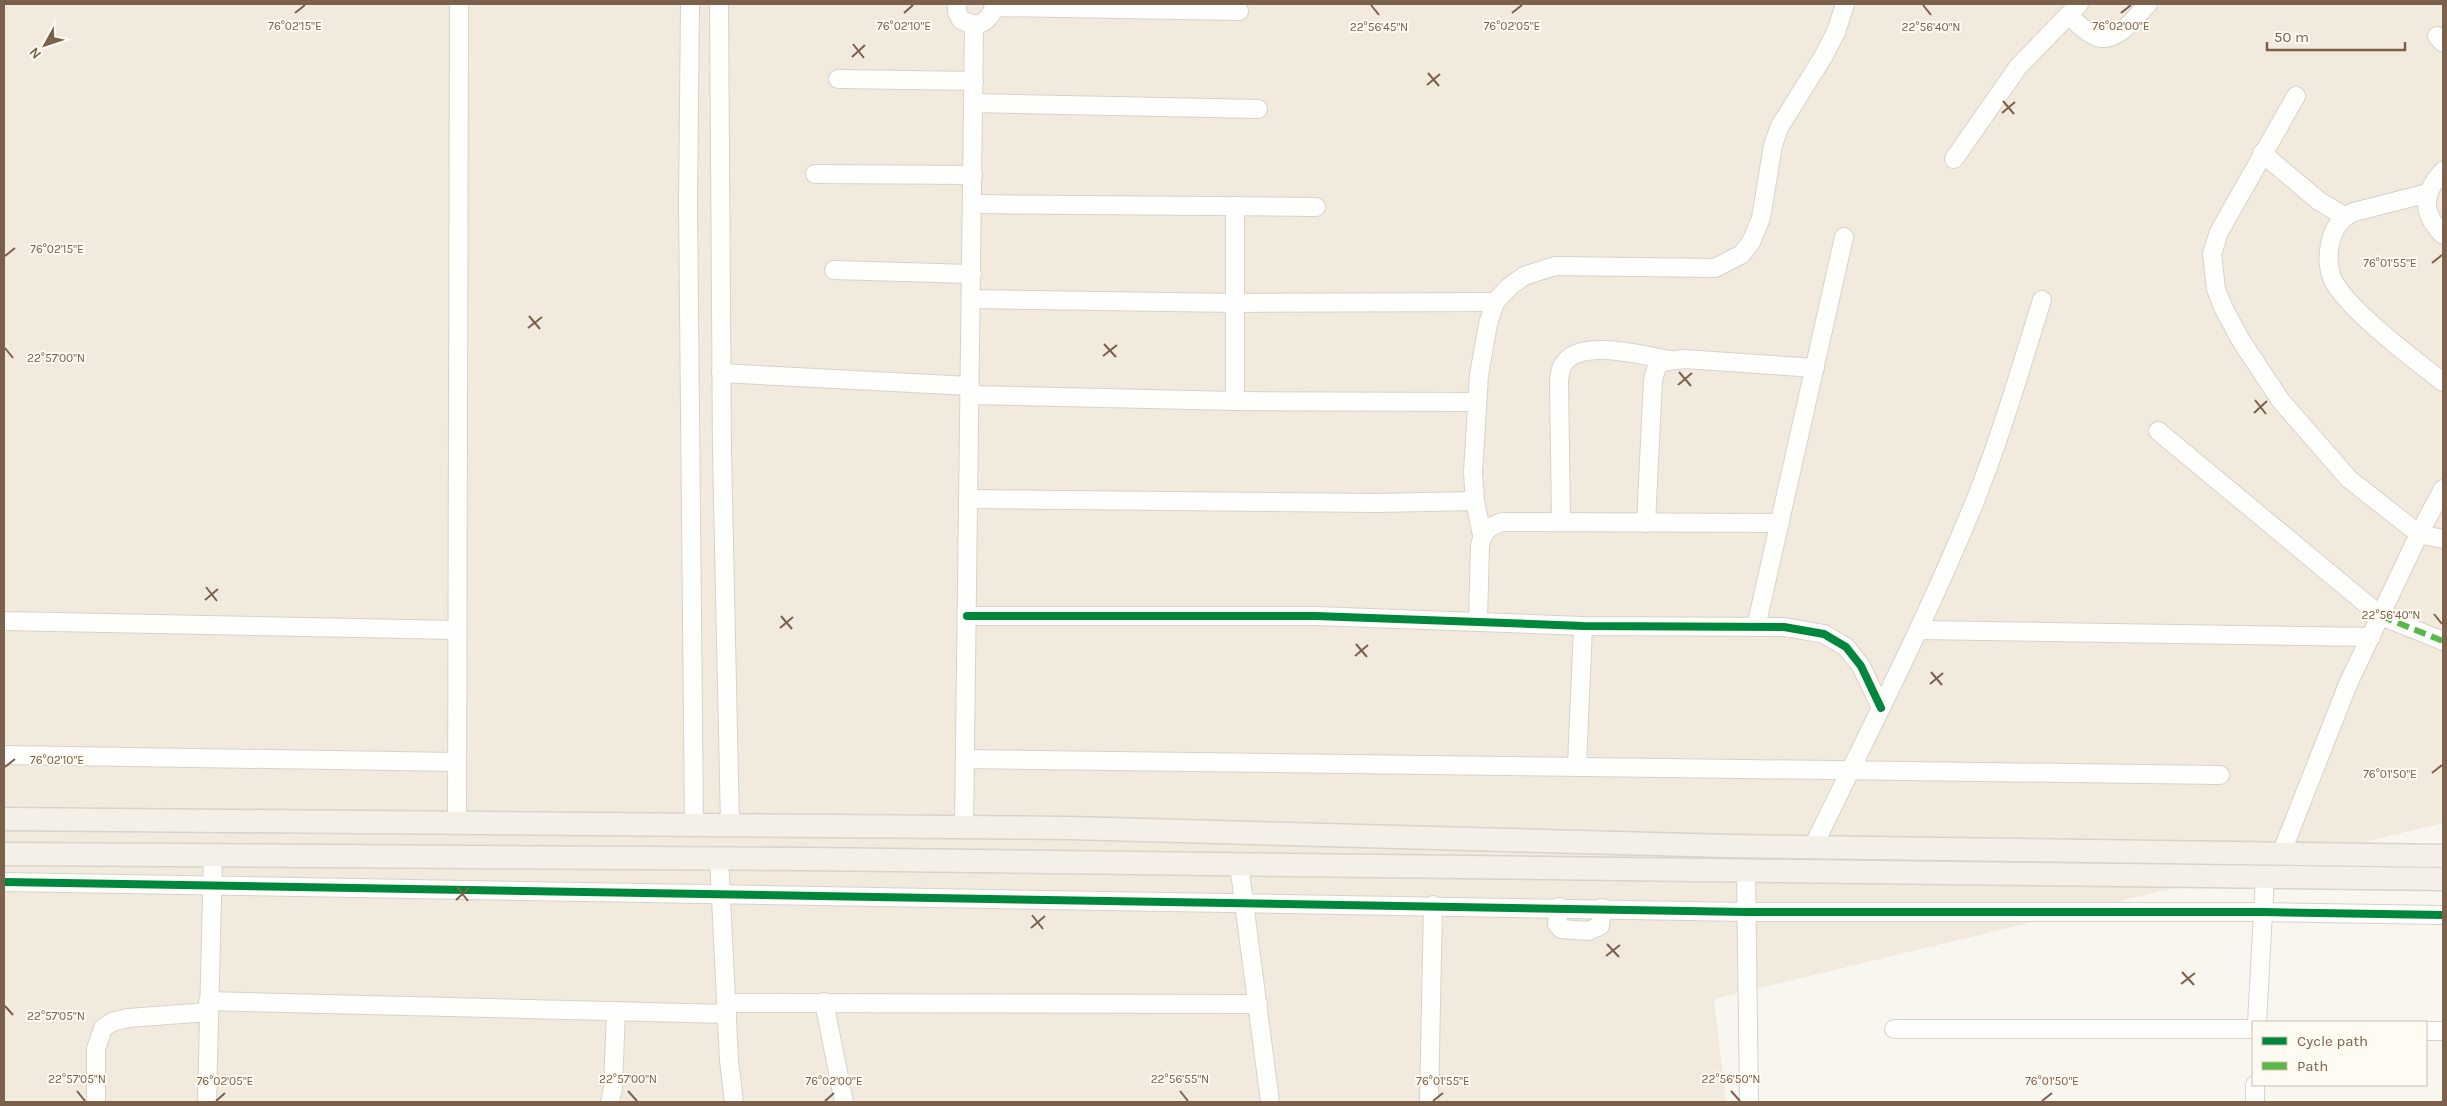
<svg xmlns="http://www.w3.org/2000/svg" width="2447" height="1106" font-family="Karla,sans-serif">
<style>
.residential{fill:#f2eadd}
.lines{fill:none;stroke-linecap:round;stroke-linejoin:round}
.minor-casing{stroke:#d8d2ca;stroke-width:20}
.major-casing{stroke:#dad3cb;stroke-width:25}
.minor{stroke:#fefefd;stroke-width:18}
.major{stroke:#f4f0e7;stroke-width:22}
.quiet{stroke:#58b947;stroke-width:6;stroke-dasharray:12 6;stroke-linecap:butt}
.cycleway-casing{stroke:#fffbf2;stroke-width:11}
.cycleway{stroke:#00873e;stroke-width:8}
.ticks{fill:none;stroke:#7b614b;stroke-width:2}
.ticks-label{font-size:12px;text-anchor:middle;fill:#7b614b;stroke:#fffbf2;stroke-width:4;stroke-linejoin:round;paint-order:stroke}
</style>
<rect width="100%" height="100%" fill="#f9f6ef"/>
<!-- residential -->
<polygon class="residential" points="4,4 2443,4 2443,823 1714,999 1726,1102 4,1102"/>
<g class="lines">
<defs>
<g id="minor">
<polyline points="690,4 688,204 694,824"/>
<polyline points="719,4 722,452 730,825"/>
<path d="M957,4v8l4,8 13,5c12,-2 19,-9 20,-21"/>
<polyline points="994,7 1239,11"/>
<path d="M2068,15c8,7 18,18 29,22 20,7 39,-21 51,-33"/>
<polyline points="2437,36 2443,43"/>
<polyline points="838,79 974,81"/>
<polyline points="2296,96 2219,232 2212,254 2216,289 2223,307 2240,339 2281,401 2349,479 2419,534 2443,539"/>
<polyline points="974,103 1258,109"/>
<polyline points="2262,153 2319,201 2344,216"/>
<polyline points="1954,159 2018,67 2079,4"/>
<path d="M2443,171c-21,23 -22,41 0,64"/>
<polyline points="815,174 973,175"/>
<path d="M2428,193l-74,19c-14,6 -21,17 -24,32 -2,10 -2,23 2,34 13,30 84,83 111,104"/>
<polyline points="973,204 1316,207"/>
<polyline points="1235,206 1235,401"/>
<polyline points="834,270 972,274"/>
<polyline points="971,299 1235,303 1495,302"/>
<polyline points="721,373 970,386"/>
<polyline points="970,395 1235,401 1477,402"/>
<polyline points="2158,431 2381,616 2443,641"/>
<polyline points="968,499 1377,503 1475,501"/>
<path d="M1561,522l-2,-142c1,-5 1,-11 4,-15 15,-28 82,-9 107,-5"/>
<polyline points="1646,523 1653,380 1656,369 1661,362 1684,359 1815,368"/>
<polyline points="1482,535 1475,501 1473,472 1479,375 1488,324 1495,302 1509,287 1524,276 1555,266 1715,268 1742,254 1751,242 1761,218 1773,145 1780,126 1823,57 1836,32 1845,4"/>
<polyline points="967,616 1316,616 1583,626 1784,627 1824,634 1846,647 1861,666 1881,708"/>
<polyline points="4,621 457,630"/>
<path d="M1478,622l2,-76c3,-15 9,-20 23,-24l277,1"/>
<polyline points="1756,627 1844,237"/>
<polyline points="1919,630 2371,637"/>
<polyline points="4,755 457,762"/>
<polyline points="965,759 2220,775"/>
<polyline points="1577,766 1583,626"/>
<polyline points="457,822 459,4"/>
<polyline points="964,827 974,25"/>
<path d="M1813,847c55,-114 114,-228 162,-346 26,-65 46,-134 67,-201"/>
<polyline points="2281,854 2348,684 2419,534 2443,489"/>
<polyline points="719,858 729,1060 734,1102"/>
<polyline points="1239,864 1270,1102"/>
<polyline points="1746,871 1749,1102"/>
<polyline points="4,882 1746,912 2263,912 2443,915"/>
<polyline points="1559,907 1557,924 1561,929 1588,931 1600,926 1602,908"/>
<polyline points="208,1001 727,1014"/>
<polyline points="824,1002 844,1102"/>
<polyline points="726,1003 1258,1004"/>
<polyline points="2257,1022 2265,877"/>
<polyline points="1894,1029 2253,1029"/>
<polyline points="2426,1031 2443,1031"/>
<polyline points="96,1102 96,1049 103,1028 112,1022 128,1018 208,1012"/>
<polyline points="207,1102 213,855"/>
<polyline points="610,1102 613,1088 616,1011"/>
<polyline points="1429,1102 1433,905"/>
<polyline points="2255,1102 2255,1085"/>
</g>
<g id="major">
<polyline points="4,819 1070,828 1729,846 2443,856"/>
<polyline points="4,854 806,859 2443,879"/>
</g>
</defs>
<!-- minor casing -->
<use href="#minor" class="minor-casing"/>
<!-- major casing -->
<use href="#major" class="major-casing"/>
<!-- minor -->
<use href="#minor" class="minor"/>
<!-- major -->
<use href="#major" class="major"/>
<!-- quiet -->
<polyline class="quiet" points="2381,616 2443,641"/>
<defs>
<g id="cycleway">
<polyline points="967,616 1316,616 1583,626 1784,627 1824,634 1846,647 1861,666 1881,708"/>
<polyline points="4,882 1746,912 2263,912 2443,915"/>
</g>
</defs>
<!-- cycleway casing -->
<use href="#cycleway" class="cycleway-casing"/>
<!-- cycleway -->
<use href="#cycleway" class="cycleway"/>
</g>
<!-- ticks -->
<path class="ticks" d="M1371,5l8,10M1923,5l8,10M295,13l10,-8M904,13l9,-8M1512,13l10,-8M2121,13l10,-8M853,44l11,14M852,57l13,-12M1428,73l11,13M1427,85l13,-11M2003,101l11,13M2002,113l13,-11M5,256l10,-8M2432,263l10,-8M529,316l11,13M528,328l14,-11M1104,344l12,13M5,348l8,10M1103,356l14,-11M1679,372l12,14M1678,385l14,-12M2255,400l11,14M2254,413l13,-12M206,587l11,14M205,600l13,-11M2434,614l8,10M781,616l11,13M780,628l13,-11M1356,644l11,13M1355,656l13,-11M1931,672l11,13M1930,684l13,-11M5,767l10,-8M2432,773l10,-8M457,887l11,14M456,900l13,-12M1032,915l11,14M1031,928l14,-12M1607,944l12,13M1606,956l14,-11M2182,972l12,13M2181,984l14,-11M5,1006l8,9M77,1091l8,10M628,1091l9,10M1180,1091l8,10M1731,1091l9,10M216,1101l9,-8M825,1101l9,-8M1433,1101l10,-8M2042,1101l10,-8"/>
<g class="ticks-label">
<text x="295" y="30">76°02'15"E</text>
<text x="904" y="30">76°02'10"E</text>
<text x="1512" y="30">76°02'05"E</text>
<text x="2121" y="30">76°02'00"E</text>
<text x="1931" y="31">22°56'40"N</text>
<text x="1379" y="31">22°56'45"N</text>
<text x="57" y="253">76°02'15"E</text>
<text x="2390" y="267">76°01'55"E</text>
<text x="56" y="362">22°57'00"N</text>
<text x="2391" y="619">22°56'40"N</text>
<text x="57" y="764">76°02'10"E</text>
<text x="2390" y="778">76°01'50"E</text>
<text x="56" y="1020">22°57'05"N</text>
<text x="77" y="1083">22°57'05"N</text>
<text x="628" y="1083">22°57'00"N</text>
<text x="1180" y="1083">22°56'55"N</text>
<text x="1731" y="1083">22°56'50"N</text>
<text x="225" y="1085">76°02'05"E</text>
<text x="834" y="1085">76°02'00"E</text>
<text x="1443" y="1085">76°01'55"E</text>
<text x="2052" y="1085">76°01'50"E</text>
</g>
<!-- border -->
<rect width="2447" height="1106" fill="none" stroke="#7b614b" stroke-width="10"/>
<!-- legend -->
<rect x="2252" y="1021" width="175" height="65" fill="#fffbf2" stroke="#cabdaf"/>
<rect x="2262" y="1037" width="25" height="8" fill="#00873e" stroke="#cabdaf"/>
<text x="2297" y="1046" font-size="15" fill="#7b614b">Cycle path</text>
<rect x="2262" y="1062" width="25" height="8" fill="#58b947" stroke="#cabdaf"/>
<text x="2297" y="1071" font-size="15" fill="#7b614b">Path</text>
<!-- north arrow -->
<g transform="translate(45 45) rotate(230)" stroke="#fffbf2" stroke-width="4" paint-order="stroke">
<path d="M0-4L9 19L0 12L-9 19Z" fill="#7b614b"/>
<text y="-8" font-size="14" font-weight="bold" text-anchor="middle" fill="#7b614b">N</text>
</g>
<!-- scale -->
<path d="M2267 42v8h138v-8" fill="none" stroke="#7b614b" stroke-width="2.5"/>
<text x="2274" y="42" font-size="15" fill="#7b614b" stroke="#fffbf2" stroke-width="4" paint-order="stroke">50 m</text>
</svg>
